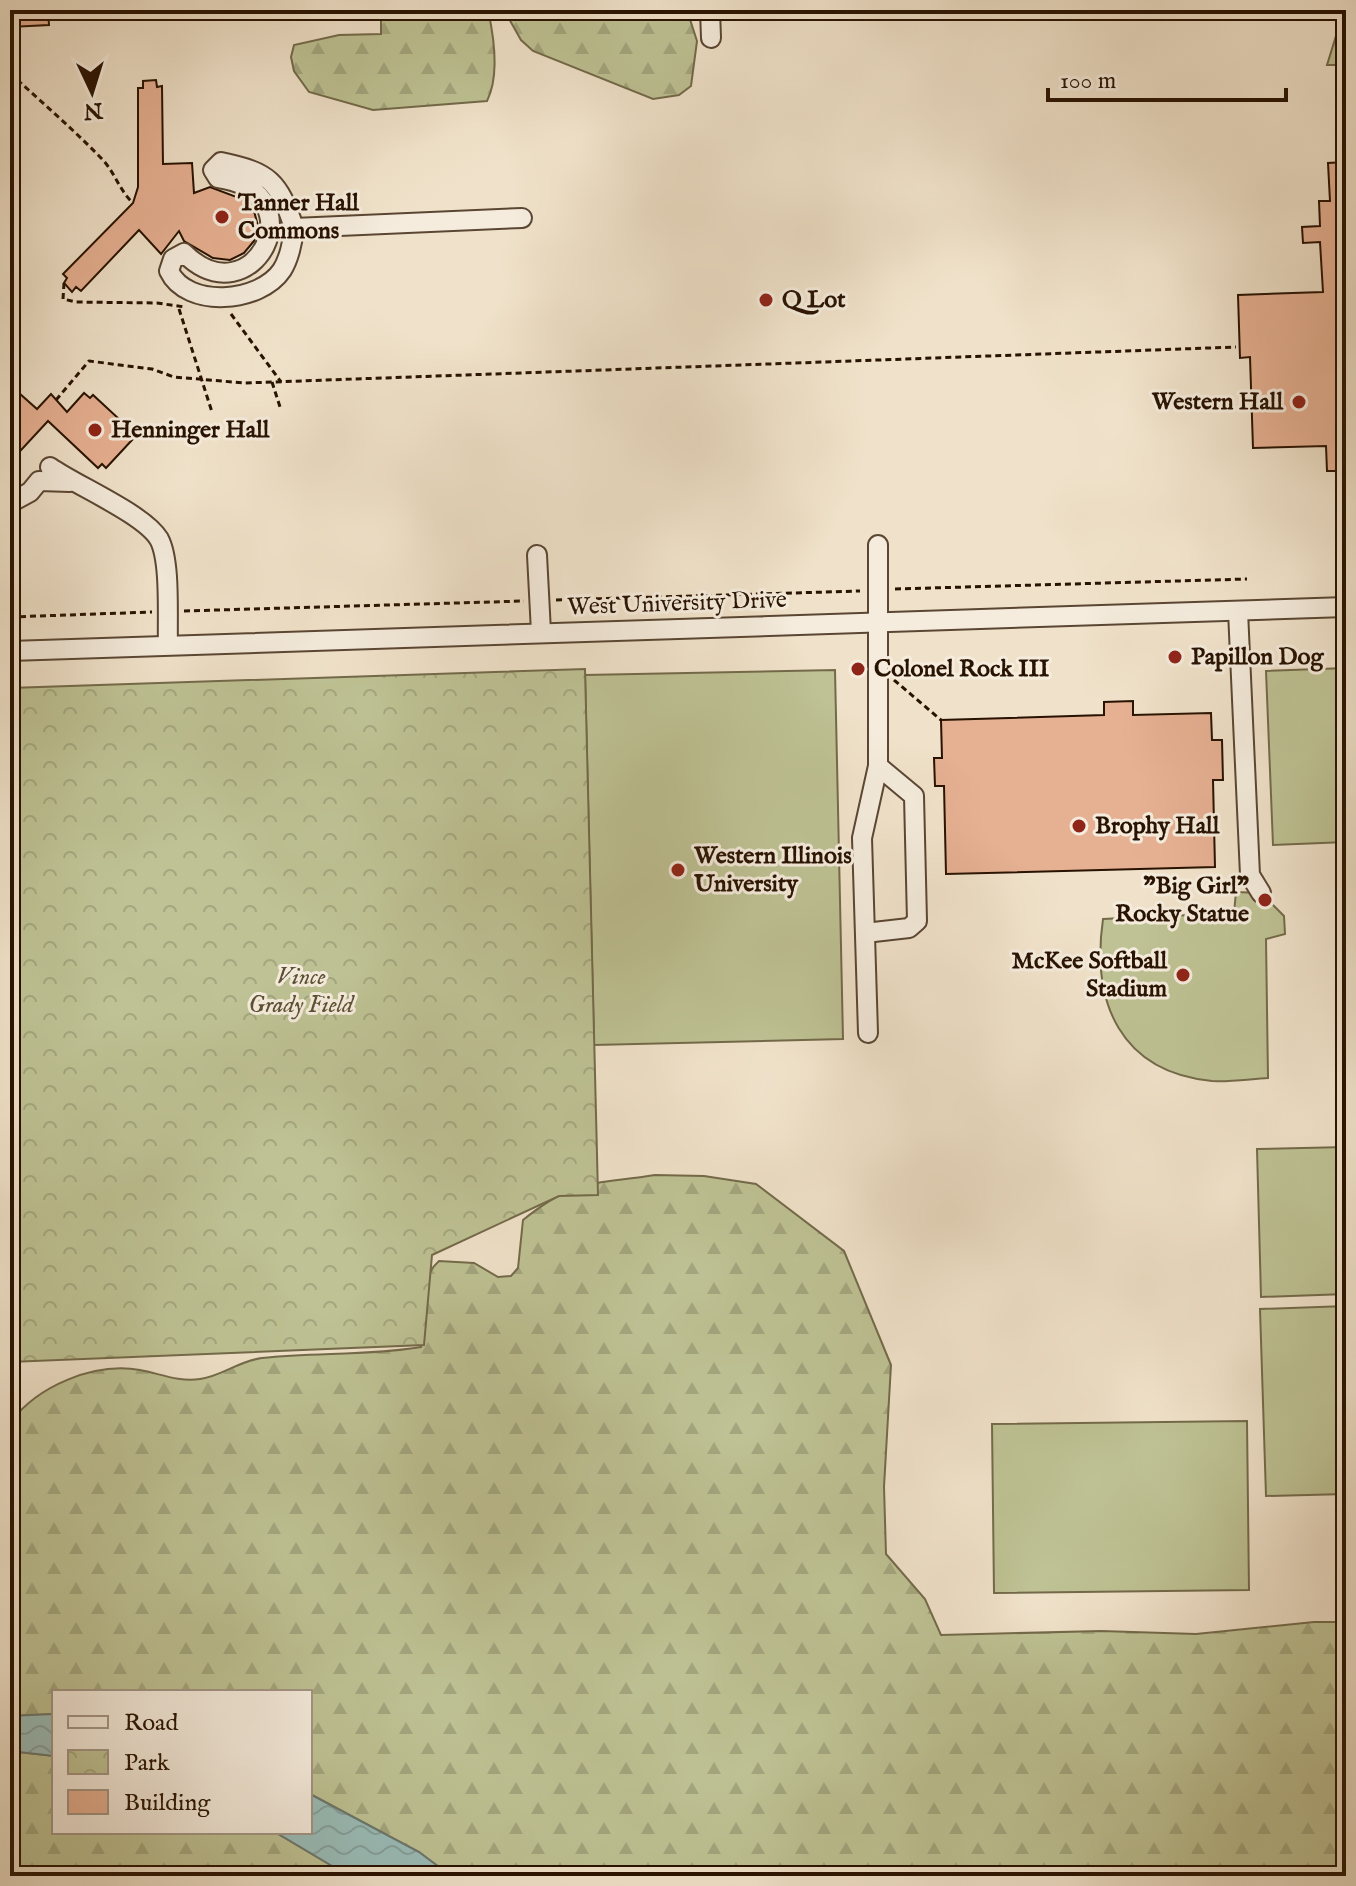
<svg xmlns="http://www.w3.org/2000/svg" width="1356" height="1886" font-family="'IM FELL English',serif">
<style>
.grass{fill:#bec294;stroke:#736a4a;stroke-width:2}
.forest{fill:url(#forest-firs);stroke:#736a4a;stroke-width:2}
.park{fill:url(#park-crowns);stroke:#736a4a;stroke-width:2}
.water{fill:url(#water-waves);stroke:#6c796f;stroke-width:2}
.building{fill:#e6b092;stroke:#281201;stroke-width:2}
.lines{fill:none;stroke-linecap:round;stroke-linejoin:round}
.minor-casing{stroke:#5a4633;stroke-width:22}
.path{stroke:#281201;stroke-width:3;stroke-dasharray:6 4;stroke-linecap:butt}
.minor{stroke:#f5ecdd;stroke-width:18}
.poi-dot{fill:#8f2418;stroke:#f5ecdd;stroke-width:3}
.labels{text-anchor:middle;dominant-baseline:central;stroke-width:6;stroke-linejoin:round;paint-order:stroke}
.poi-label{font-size:24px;font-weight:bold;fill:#281201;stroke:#f5ecdd;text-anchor:start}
.street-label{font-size:24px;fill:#281201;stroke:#f5ecdd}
.park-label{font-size:24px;font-style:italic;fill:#5c5034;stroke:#f5ecdd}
</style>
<defs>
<pattern id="forest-firs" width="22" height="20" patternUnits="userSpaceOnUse" patternTransform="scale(2)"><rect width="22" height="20" fill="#bec294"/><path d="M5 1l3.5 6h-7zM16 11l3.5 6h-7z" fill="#a3a67e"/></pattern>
<pattern id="park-crowns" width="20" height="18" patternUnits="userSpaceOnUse" patternTransform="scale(2)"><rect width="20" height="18" fill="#bec294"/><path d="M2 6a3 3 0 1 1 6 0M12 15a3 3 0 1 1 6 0" fill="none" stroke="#a3a67e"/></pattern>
<pattern id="water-waves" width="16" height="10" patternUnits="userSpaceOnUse" patternTransform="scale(2)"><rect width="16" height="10" fill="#9abdb9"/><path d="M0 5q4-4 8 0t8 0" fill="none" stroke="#85a19d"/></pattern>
</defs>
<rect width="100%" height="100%" fill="#f0e2ca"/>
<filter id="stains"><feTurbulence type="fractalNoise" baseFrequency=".0025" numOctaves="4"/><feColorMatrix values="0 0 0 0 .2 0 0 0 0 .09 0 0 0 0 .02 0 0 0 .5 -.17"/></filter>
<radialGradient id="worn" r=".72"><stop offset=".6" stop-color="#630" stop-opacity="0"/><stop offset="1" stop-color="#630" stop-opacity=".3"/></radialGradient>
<!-- grass -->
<g class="grass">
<polygon points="1346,668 1346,842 1273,845 1266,671"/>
<polygon points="835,670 843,1039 594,1045 585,675"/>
<path d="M1236,892l25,1 23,23 1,18 -19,5 2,139c-18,1 -38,4 -56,3 -92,-9 -121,-79 -109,-162l131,-6z"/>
<polygon points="1346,1147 1346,1294 1261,1297 1257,1149"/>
<polygon points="1346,1306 1346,1494 1266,1496 1260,1309"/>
<polygon points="1247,1421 1249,1590 994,1593 992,1424"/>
</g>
<!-- forest -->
<g class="forest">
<path d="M381,10h107c6,27 12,65 -1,91l-114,9 -64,-18 -15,-21 -3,-14 3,-12 45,-10 42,-1z"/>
<polygon points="504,10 687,10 697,41 691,86 679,95 653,99 533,51 521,40"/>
<path d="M655,1175l49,1 52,8 88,67 47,114 -7,122 2,67 39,45 16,36 160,-4 95,3 118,-12h32v254h-895l-32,-24 -109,-58v-102h-256v22l-44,2v-293c27,-37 84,-61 130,-53 21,4 38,12 60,9 23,-3 38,-18 62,-21 53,-6 106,-2 159,-11 11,-29 -8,-63 18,-86l35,2 24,14 13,-1 7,-8 5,-48c52,-42 70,-35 132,-45z"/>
<polygon points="10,1751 54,1756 54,1832 275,1832 349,1876 10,1876"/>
</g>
<!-- park -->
<g class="park">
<polygon points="1344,10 1346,65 1327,65"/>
<polygon points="585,669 598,1195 559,1196 432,1255 424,1345 10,1362 10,688"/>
</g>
<!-- water -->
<g class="water">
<polygon points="54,1714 54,1756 10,1751 10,1716"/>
<polygon points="310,1794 419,1852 451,1876 349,1876 275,1832 310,1832"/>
</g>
<!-- building -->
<g class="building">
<polygon points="10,10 48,10 49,25 10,27"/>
<polygon points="156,80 157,87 162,86 163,164 192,163 194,193 210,187 242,199 254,211 258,226 254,241 244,253 230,260 213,258 184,241 179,231 161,254 139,230 81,291 76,287 72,292 64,283 67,278 63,274 133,203 138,187 138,88 143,88 143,81"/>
<polygon points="1346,162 1346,471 1327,471 1326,446 1253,448 1250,357 1240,358 1238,295 1323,292 1320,242 1303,243 1302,227 1320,226 1319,201 1330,201 1328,163"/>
<polygon points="10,385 37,409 51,394 67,412 84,393 90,398 93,395 132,431 129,435 133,439 106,468 102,464 98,468 48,421 10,462"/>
<polygon points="1133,701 1133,715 1211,713 1212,740 1222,740 1223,780 1213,780 1215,867 946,874 944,786 935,786 934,758 942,758 941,720 1104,715 1104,702"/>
</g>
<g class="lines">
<defs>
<g id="minor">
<polyline points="710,10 711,38"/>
<path d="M294,228c-1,13 -5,31 -12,42 -22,33 -95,39 -113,1l4,-12 11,-6c68,68 136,-61 34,-75l-5,-8 8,-8c48,10 58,19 73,66l228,-10"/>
<path d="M50,467c27,19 94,47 109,72 12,22 8,79 9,106"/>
<polyline points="10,503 30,492 39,481 70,482"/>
<polyline points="537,555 541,632"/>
<polyline points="1238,611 1250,875 1261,893"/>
<polyline points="10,651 1346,607"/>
<polyline points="865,933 909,928 917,921 914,796 878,766"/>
<polyline points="868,1033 862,838 878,766 878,545"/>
</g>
</defs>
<!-- minor casing -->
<use href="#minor" class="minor-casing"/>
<!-- path -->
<g class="path">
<path d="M10,73c30,28 62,55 91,85 14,14 18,32 32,45"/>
<polyline points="64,283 63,299 76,302 157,303 185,307"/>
<polyline points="179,309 212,412"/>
<polyline points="231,314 281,382"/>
<polyline points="272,382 281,410"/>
<polyline points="56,400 89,361 152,369 174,377 245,383 1236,347"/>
<polyline points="895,589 1247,579"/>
<polyline points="556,600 860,591"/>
<polyline points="184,611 524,601"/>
<polyline points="10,617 152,612"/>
<polyline points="894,680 941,720"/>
</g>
<!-- minor -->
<use href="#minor" class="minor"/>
</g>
<!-- markers -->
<g class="poi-dot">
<circle cx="222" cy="217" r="8"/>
<circle cx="766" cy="300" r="8"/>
<circle cx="1299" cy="402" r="8"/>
<circle cx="95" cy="430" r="8"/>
<circle cx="1175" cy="657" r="8"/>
<circle cx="858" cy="669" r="8"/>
<circle cx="1079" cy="826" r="8"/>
<circle cx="678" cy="870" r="8"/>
<circle cx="1265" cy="900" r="8"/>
<circle cx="1183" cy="975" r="8"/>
</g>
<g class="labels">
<!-- poi labels -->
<g class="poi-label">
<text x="238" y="203">Tanner Hall<tspan x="238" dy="28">Commons</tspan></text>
<text x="782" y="300">Q Lot</text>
<text x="1283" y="402" text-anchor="end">Western Hall</text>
<text x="111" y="430">Henninger Hall</text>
<text x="1191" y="657">Papillon Dog</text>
<text x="874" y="669">Colonel Rock III</text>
<text x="1095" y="826">Brophy Hall</text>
<text x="694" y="856">Western Illinois<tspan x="694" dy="28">University</tspan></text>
<text x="1249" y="886" text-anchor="end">"Big Girl"<tspan x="1249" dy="28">Rocky Statue</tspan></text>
<text x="1167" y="961" text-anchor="end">McKee Softball<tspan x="1167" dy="28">Stadium</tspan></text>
</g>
<!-- street labels -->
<g class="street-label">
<text transform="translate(677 604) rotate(-2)">West University Drive</text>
</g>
<!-- park labels -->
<g class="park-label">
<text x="301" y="977">Vince<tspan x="301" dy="28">Grady Field</tspan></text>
</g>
</g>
<!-- margin -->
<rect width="1356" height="1886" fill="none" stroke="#f0e2ca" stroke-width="40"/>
<rect x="12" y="12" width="1332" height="1862" fill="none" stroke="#281201" stroke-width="4"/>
<rect x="20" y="20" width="1316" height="1846" fill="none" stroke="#281201" stroke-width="2"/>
<!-- legend -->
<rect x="52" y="1690" width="260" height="144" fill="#f5ecdd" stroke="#a39585" stroke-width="2"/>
<rect x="68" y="1716" width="40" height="12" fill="#f5ecdd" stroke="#a39585" stroke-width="2"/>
<text x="124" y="1730" font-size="24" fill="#281201">Road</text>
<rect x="68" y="1750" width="40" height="24" fill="url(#park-crowns)" stroke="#a39585" stroke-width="2"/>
<text x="124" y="1770" font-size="24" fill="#281201">Park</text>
<rect x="68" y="1790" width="40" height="24" fill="#e6b092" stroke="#a39585" stroke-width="2"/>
<text x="124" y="1810" font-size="24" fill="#281201">Building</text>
<!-- north arrow -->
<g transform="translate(92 92) rotate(176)" stroke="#f5ecdd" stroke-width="6" paint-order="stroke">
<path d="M0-6L14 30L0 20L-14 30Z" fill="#281201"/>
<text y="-12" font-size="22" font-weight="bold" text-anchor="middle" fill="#281201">N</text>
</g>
<!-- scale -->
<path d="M1048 88v12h238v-12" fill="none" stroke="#281201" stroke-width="4"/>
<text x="1060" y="88" font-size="24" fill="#281201" stroke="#f5ecdd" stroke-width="6" paint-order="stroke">100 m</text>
<rect width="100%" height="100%" filter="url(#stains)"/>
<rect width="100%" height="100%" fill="url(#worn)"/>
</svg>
